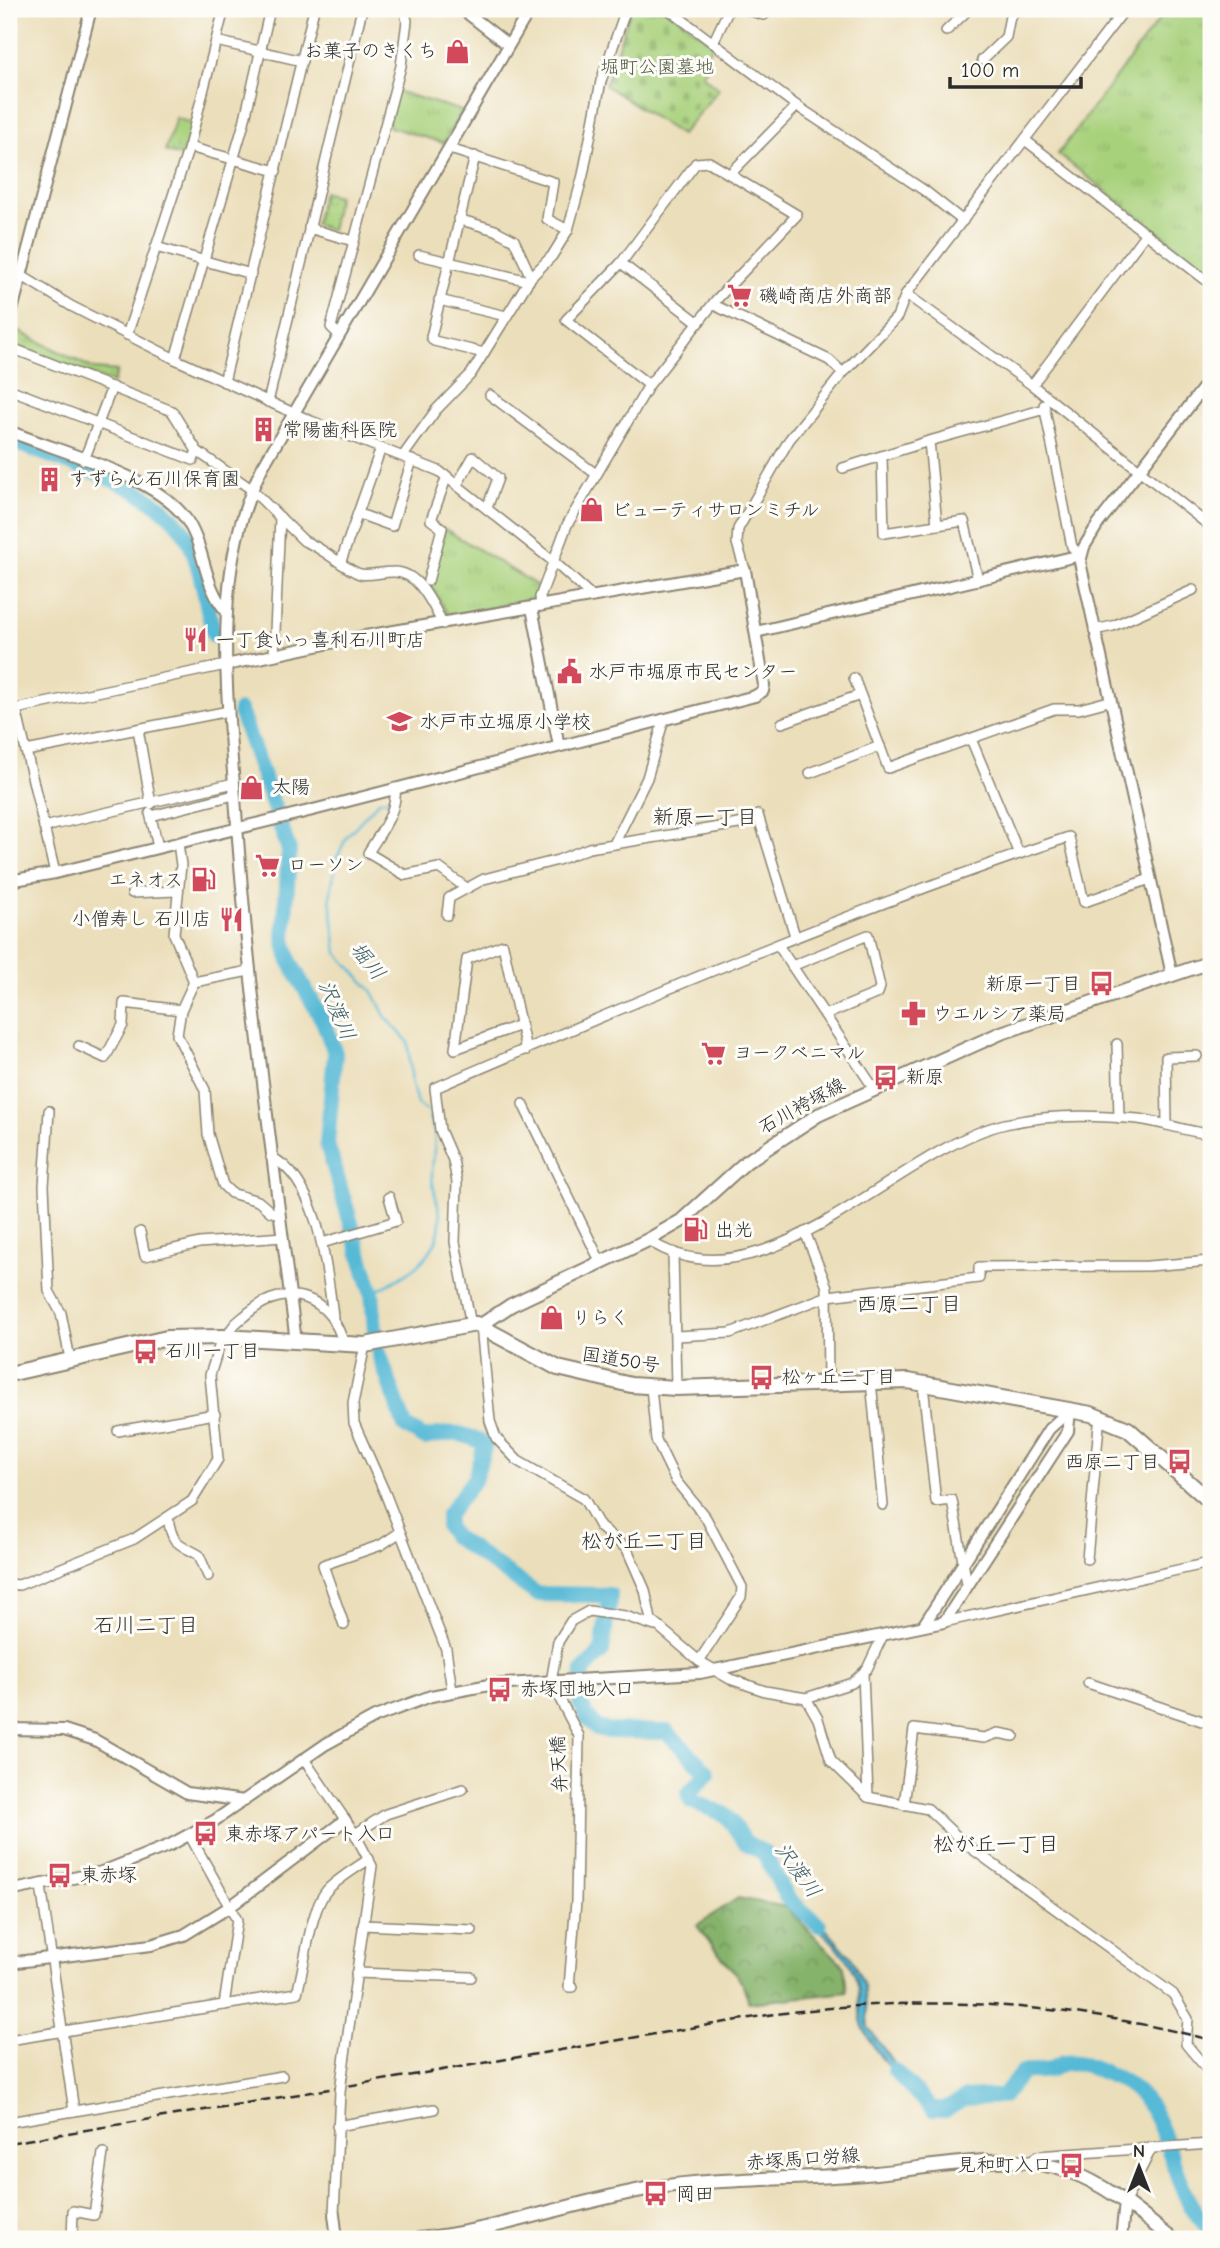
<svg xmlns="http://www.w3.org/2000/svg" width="1220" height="2248" font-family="'Comic Neue','Klee One',sans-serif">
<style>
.forest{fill:url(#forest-crowns);stroke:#586f4c;stroke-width:2}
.cemetery{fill:url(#cemetery-stones);stroke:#6a7e54;stroke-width:2}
.park{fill:url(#park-tufts);stroke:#6a7e54;stroke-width:2}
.water{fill:url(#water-ripples);stroke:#417280;stroke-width:2}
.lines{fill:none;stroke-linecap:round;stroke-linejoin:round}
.stream{stroke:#57b9d6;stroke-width:2.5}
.river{stroke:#57b9d6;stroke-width:16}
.minor-casing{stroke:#8b8472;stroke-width:12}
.tertiary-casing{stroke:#8b8472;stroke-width:14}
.secondary-casing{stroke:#8b8472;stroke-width:16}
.trunk-casing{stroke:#8b8472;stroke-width:18}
.minor{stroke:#fff;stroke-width:9}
.tertiary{stroke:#fff;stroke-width:10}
.secondary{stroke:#fff;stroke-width:12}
.trunk{stroke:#fff;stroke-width:14}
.rail{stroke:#2b2b2b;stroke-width:2.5;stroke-dasharray:10 5;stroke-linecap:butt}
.minor-bridge-casing{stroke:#8b8472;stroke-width:12;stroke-linecap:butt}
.minor-bridge{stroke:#fff;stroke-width:9}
.labels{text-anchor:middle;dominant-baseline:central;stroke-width:6;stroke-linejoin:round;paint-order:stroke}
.poi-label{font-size:19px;fill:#2b2b2b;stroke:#fdfcf7;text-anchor:start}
.park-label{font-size:19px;fill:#505d43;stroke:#fdfcf7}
.street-label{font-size:19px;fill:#2b2b2b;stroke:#fdfcf7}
.neighbourhood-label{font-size:21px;fill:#2b2b2b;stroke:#fdfcf7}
.water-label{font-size:21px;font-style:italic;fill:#3a5d67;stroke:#fdfcf7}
</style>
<defs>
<pattern id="forest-crowns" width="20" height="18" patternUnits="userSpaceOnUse" patternTransform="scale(1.75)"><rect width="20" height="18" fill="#86b36c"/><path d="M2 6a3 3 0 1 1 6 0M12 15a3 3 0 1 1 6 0" fill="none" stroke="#6e9259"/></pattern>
<pattern id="cemetery-stones" width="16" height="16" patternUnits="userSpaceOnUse" patternTransform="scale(1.75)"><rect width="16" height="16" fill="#a8d17c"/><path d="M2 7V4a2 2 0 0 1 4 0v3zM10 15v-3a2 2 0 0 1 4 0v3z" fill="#91b46b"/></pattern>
<pattern id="park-tufts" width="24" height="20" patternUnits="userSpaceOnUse" patternTransform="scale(1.75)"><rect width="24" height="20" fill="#a8d17c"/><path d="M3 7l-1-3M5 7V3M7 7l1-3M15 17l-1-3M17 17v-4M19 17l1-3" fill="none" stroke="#91b46b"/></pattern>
<pattern id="water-ripples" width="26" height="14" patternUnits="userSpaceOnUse" patternTransform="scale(1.75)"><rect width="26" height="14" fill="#57b9d6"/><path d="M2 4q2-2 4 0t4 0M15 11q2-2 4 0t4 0" fill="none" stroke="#4897ae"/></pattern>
</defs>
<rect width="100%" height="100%" fill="#fdfcf7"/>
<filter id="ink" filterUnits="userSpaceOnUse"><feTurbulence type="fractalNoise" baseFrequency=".0143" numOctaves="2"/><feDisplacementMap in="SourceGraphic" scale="14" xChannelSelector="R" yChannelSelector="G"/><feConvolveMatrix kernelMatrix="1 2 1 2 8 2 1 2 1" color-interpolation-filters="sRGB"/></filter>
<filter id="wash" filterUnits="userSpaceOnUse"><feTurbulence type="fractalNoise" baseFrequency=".00686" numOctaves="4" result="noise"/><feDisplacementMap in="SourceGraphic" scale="28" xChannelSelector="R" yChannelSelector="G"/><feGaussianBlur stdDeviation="1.57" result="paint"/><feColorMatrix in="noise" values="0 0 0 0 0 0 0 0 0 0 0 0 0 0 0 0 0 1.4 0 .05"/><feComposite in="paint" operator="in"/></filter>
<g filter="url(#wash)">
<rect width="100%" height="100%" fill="#ebdeba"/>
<!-- forest -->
<path class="forest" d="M738,1898l48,9 58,59 3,26 -98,11c-9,-37 -34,-46 -52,-78z"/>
<!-- cemetery -->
<polygon class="cemetery" points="631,9 666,9 714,44 702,60 709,65 702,75 719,89 681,135 605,85"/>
<!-- park -->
<g class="park">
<polygon points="1167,9 1211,9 1211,273 1058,154"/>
<polygon points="396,91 462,111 444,143 390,127 388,123"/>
<polygon points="176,118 193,124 183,157 165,151"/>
<polygon points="323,192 338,196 331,231 315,224"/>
<polygon points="12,328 94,369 117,371 113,383 9,343"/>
<polygon points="445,529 541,588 536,598 449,617 430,584"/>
</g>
<!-- water -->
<path class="water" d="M803,1911l20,15 28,31 13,28 4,42 41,57 -4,3c-14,-18 -32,-37 -41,-58 -7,-15 -3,-29 -6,-44 -7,-30 -34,-53 -58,-71z"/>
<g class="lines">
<!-- stream -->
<g class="stream">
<polyline points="393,798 379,801 347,836 336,860 330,898 337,953 373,992 385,1016 408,1042 412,1085 417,1103 427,1111"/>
<path d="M372,1293c30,-15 70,-35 68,-76 -1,-14 -8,-28 -8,-42 0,-20 8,-39 -3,-58"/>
</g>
<!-- river -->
<g class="river">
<path d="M9,440c54,23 152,44 180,101 13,29 17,63 25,94"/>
<polyline points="240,711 289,850 284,939 290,962 323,1021 335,1053 327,1144 372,1293 375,1331"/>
<path d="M379,1354l26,72 20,12c24,-6 37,-7 60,6l-10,34 -28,38v10l6,10 84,58 73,1 -8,56 -19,20 -3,32 7,14 10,11 12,3 58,1 41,41 -19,20 2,8 35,14 19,27 19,11 23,45 32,27"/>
<path d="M895,2071l38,39h12l21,-12 37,-2 20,-24c9,-2 18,0 26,-2 5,-2 10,-6 15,-7 16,-3 32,6 46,12 70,27 50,110 101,155"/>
</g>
</g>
</g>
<g filter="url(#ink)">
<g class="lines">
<defs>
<g id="minor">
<polyline points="668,9 797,106 925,191 963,221"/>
<polyline points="744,9 764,15 771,9"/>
<polyline points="946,31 969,9"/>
<polyline points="216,41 302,61"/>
<polyline points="713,43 729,9"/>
<polyline points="982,60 1006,37 1010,16 1017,9"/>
<polyline points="1025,140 1211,284"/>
<polyline points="189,147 276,171"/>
<polyline points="450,149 553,182 547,219 568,230"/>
<polyline points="475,156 431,337 434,341 484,353"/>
<polyline points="730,174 797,106"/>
<polyline points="458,219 495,230 514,240 531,277"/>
<polyline points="309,228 353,241"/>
<polyline points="156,247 251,274"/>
<polyline points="419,255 529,281"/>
<polyline points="621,263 699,323"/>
<polyline points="9,268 71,306 175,359 311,421 439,471 554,562 593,597"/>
<polyline points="906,294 1032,385 1211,527"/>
<polyline points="439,300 506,316"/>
<polyline points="714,305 829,360 843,373"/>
<polyline points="127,335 189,147 224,9"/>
<polyline points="339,335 331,327 401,66 407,21 405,12 401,9"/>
<path d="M9,347l163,64 25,40 54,38 53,52c20,7 40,28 56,33 10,2 22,-2 33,-2 26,-1 39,32 50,52"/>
<polyline points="175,359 244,123 270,9"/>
<polyline points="224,382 314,9"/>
<polyline points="1032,385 1146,233"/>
<polyline points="9,389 193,460 197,451"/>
<polyline points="490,395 596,474"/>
<polyline points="268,402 362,9"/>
<polyline points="1044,405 1072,547 1081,555"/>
<polyline points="403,456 436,410 471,374 531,277 552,256 568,230 583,175 601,81 626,9"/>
<polyline points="882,456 884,533 937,525"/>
<polyline points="84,460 112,387"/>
<polyline points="843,468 929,441"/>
<polyline points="458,483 473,457 498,478 487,508"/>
<polyline points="359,514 392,526 412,460"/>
<polyline points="341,561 381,448"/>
<polyline points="745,570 737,543 738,529 789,440 843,373 897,317 906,294 1125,9"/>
<polyline points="978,580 964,521 937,525 929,441 1045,409"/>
<polyline points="428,581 442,528 431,520 447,476"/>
<polyline points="541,606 540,597 567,525 649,385 716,300 797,215 709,162 696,163 621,263 566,320 649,385"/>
<polyline points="1094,630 1113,626 1193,590"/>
<polyline points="274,655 280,517"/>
<polyline points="854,678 888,768 1054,709 1079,709 1109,701"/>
<polyline points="9,706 16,709 226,665"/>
<polyline points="16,709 55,873"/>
<polyline points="782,723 860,695"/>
<polyline points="138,729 151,804"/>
<polyline points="971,739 1019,854"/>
<polyline points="26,751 229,711"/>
<polyline points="810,773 880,746"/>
<path d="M395,788c3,24 -16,46 -27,65l37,22 34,-7 26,19"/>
<polyline points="150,813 158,847"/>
<polyline points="151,816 234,795"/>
<polyline points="44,827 234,783"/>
<polyline points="178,843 181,865 174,934 194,982"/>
<polyline points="614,844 647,778 664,719"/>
<polyline points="132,893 176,891"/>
<polyline points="447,915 449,898 484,879 558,860 589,848 745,823 758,815 795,936"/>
<polyline points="778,945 875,1090"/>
<polyline points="792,966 868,935 880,987 878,993 825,1015"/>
<polyline points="249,971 194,982 181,1010 177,1035 205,1090 208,1134 223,1185 231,1193 258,1201 271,1212 279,1214"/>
<polyline points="520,1025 455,1049 467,959 503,945 526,1050"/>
<polyline points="1117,1044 1119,1118"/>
<polyline points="79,1046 105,1058 123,1025 124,1003 181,1010"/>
<polyline points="523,1104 601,1263"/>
<polyline points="49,1111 44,1186 49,1291 61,1313 70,1359"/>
<polyline points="1167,1125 1166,1057 1197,1056"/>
<path d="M271,1157c48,23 56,113 62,159"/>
<polyline points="140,1232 145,1256 199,1243 283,1237"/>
<polyline points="805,1232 827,1287 828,1383"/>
<path d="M648,1240c114,76 248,-91 357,-116 42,-10 91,-9 133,-5 25,3 48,13 73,15"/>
<polyline points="322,1243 396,1221 389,1197"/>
<polyline points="673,1252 676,1388"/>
<path d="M471,1325l-16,-83 2,-60 -4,-22 -13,-30 -5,-42c209,-90 418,-179 634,-251l15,65 66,-23"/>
<polyline points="481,1325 490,1421 496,1438 518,1461 584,1499 600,1527 627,1549 645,1590 651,1620 699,1661 730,1679 765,1691 806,1698 852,1683 867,1669 883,1635"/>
<polyline points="676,1336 730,1333 828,1296 979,1278 979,1267 1148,1266 1211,1261"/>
<path d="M228,1337c3,-12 11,-16 20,-24 40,-33 83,-17 96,32"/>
<polyline points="365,1345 353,1403 354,1423 385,1493 446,1649 452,1691"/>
<polyline points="871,1381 883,1505"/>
<polyline points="926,1383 924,1394 936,1502 952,1500 967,1584"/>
<polyline points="651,1387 656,1440 676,1481 706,1518 742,1587 741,1597 699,1661"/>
<polyline points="118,1431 215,1414"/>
<path d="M168,1518c4,26 9,25 31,37l9,21"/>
<polyline points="1087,1559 1099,1425 1102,1417"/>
<polyline points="9,1584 19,1585 134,1539 192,1501 218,1459 210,1375 222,1337"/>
<polyline points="944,1622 1209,1563"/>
<polyline points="344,1625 323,1565 381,1545 399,1533"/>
<polyline points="863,1674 868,1797"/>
<polyline points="1088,1683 1211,1724"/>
<polyline points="806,1698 818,1719 831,1761 868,1797 928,1809 964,1843 1173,1994 1188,2019 1186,2044 1211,2074"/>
<polyline points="304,1759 355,1834 372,1866 342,2076"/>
<polyline points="904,1805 914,1729 984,1738 998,1733 1014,1736"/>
<polyline points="355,1834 386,1814 463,1789"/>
<polyline points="190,1836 237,1920 224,2005"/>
<polyline points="41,1886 74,2111"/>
<polyline points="363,1925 472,1930"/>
<polyline points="356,1973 471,1977"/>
<polyline points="573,1987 569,1987 576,1901 579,1736 551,1682 558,1642 571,1621 589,1611 625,1616 655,1626"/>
<path d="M9,2040l288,-47c8,-27 13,-87 32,-105 12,-11 27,-20 40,-29"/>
<polyline points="9,2122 282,2076"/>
<polyline points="337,2126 434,2109"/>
<polyline points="1031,2162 1037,2156 1211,2144"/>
<polyline points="1125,2202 1152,2147"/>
<polyline points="334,2214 340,2092"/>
<polyline points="72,2239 73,2211 94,2215 103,2153"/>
</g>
<g id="tertiary">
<polyline points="462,9 508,45"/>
<polyline points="9,322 91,9"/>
<path d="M9,431c50,21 146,44 177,88 20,29 17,68 41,93"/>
<polyline points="532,608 559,746"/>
<polyline points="756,632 1081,555"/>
<polyline points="9,881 55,873 313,810 755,696 763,691 764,685 745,570 354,638 226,665"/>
<polyline points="1172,975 1080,562 1084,547 1098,524 1211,378"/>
<path d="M296,1342c-22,-177 -48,-353 -60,-531 -8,-113 -27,-238 26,-343l268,-459"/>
<polyline points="1209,1563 1211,1563"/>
<polyline points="923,1626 1049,1429 1070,1410"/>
<polyline points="9,1729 64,1730 95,1740 187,1793 244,1801"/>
<polyline points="9,1891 102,1872 170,1845 214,1821 326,1744 375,1717 431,1696 489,1685 700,1673 944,1622 1068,1431 1070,1410"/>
<polyline points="9,1963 151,1945 184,1935 231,1906 345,1820"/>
<polyline points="334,2214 337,2239"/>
<polyline points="1121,2239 1125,2202"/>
</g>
<g id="secondary">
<polyline points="481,1325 511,1305 648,1240 681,1221 746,1162 818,1115 1001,1033 1211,962"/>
<path d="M419,2239c80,-8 155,-38 234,-51 71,-11 150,-8 223,-15 64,-6 131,-24 195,-1 38,14 69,42 101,67"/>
</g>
<polyline id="trunk" points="9,1374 167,1338 222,1337 365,1345 476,1324 558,1368 631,1385 676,1388 908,1381 1091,1414 1128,1429 1211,1502"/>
</defs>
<!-- minor casing -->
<use href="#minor" class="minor-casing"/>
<!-- tertiary casing -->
<use href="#tertiary" class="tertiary-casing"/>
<!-- secondary casing -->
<use href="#secondary" class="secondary-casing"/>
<!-- trunk casing -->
<use href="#trunk" class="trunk-casing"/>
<!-- minor -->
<use href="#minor" class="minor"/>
<!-- tertiary -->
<use href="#tertiary" class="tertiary"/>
<!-- secondary -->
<use href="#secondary" class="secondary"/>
<!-- trunk -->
<use href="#trunk" class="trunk"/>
<!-- rail -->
<path class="rail" d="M9,2143l759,-128c156,-21 291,-14 443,25"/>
<defs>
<polyline id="minor-bridge" points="340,2092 342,2076"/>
</defs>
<!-- minor-bridge casing -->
<use href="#minor-bridge" class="minor-bridge-casing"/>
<!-- minor-bridge -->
<use href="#minor-bridge" class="minor-bridge"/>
</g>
</g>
<!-- icons -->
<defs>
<symbol id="shop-bare" viewBox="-9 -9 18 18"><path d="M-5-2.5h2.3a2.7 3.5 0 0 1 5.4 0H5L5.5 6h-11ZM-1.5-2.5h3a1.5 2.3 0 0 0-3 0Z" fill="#d1495b" stroke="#fdfcf7" stroke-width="2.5" paint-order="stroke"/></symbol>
<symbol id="supermarket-bare" viewBox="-9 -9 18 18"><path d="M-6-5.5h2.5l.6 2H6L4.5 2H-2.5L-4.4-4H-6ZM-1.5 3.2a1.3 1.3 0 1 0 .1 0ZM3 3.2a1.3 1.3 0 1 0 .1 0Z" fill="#d1495b" stroke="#fdfcf7" stroke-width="2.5" paint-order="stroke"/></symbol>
<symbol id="building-bare" viewBox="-9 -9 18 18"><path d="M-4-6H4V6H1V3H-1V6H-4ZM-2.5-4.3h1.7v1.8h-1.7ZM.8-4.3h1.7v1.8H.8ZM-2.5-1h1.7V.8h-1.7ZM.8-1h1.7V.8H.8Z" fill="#d1495b" stroke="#fdfcf7" stroke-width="2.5" paint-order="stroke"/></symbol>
<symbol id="restaurant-bare" viewBox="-9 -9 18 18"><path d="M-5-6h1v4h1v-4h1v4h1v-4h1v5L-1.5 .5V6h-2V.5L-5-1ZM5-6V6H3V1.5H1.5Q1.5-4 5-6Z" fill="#d1495b" stroke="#fdfcf7" stroke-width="2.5" paint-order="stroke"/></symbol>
<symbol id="civic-bare" viewBox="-9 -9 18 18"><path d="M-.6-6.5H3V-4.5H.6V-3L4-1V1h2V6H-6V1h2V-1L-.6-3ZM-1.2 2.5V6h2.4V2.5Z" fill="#d1495b" stroke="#fdfcf7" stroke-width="2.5" paint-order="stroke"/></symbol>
<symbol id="school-bare" viewBox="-9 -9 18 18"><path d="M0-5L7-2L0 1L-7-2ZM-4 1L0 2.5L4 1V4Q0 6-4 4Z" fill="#d1495b" stroke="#fdfcf7" stroke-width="2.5" paint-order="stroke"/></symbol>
<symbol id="fuel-bare" viewBox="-9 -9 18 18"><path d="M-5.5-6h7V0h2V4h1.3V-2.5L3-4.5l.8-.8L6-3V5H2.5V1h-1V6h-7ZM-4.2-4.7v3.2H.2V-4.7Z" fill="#d1495b" stroke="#fdfcf7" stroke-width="2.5" paint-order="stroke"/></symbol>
<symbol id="bus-bare" viewBox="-9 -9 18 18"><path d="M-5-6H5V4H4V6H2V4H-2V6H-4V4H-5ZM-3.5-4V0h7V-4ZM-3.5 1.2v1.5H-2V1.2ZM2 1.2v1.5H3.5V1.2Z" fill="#d1495b" stroke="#fdfcf7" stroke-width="2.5" paint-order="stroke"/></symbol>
<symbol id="pharmacy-bare" viewBox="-9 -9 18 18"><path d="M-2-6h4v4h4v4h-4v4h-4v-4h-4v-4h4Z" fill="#d1495b" stroke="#fdfcf7" stroke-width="2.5" paint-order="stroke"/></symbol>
</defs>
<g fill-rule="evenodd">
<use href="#shop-bare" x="440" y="34" width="35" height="35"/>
<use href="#supermarket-bare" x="722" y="278" width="35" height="35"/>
<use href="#building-bare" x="246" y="412" width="35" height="35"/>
<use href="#building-bare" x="32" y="462" width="35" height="35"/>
<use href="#shop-bare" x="574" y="492" width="35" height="35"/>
<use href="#restaurant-bare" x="178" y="622" width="35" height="35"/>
<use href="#civic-bare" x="552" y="654" width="35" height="35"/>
<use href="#school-bare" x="382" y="704" width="35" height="35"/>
<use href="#shop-bare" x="234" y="770" width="35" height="35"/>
<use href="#supermarket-bare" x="250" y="848" width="35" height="35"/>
<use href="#fuel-bare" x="186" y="862" width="35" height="35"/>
<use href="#restaurant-bare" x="214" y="902" width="35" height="35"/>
<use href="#bus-bare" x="1084" y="966" width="35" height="35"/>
<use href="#pharmacy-bare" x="896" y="996" width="35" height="35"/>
<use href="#supermarket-bare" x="696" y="1036" width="35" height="35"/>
<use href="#bus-bare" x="868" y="1060" width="35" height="35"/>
<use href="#fuel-bare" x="678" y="1212" width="35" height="35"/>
<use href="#shop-bare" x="534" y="1300" width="35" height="35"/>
<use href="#bus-bare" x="128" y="1334" width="35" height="35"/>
<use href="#bus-bare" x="744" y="1360" width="35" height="35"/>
<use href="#bus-bare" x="1162" y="1444" width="35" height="35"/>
<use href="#bus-bare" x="482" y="1672" width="35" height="35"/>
<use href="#bus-bare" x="188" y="1816" width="35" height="35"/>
<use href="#bus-bare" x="42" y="1858" width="35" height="35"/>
<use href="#bus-bare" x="1054" y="2148" width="35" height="35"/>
<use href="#bus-bare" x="638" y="2176" width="35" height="35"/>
</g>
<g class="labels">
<!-- poi labels -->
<g class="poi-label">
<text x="437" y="51" text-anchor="end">お菓子のきくち</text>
<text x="759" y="296">磯崎商店外商部</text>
<text x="283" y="430">常陽歯科医院</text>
<text x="69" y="479">すずらん石川保育園</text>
<text x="612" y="510">ビューティサロンミチル</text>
<text x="216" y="640">一丁食いっ喜利石川町店</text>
<text x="589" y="672">水戸市堀原市民センター</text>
<text x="420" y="722">水戸市立堀原小学校</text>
<text x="272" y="787">太陽</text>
<text x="288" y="865">ローソン</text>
<text x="183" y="880" text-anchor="end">エネオス</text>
<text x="211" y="919" text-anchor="end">小僧寿し 石川店</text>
<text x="1081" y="984" text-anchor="end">新原一丁目</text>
<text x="933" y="1014">ウエルシア薬局</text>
<text x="734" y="1053">ヨークベニマル</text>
<text x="906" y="1077">新原</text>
<text x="715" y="1230">出光</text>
<text x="572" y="1318">りらく</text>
<text x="165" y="1351">石川一丁目</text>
<text x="782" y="1377">松ヶ丘二丁目</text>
<text x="1160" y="1462" text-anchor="end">西原二丁目</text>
<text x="520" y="1689">赤塚団地入口</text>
<text x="225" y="1834">東赤塚アパート入口</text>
<text x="80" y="1875">東赤塚</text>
<text x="1052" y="2165" text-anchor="end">見和町入口</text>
<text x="676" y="2194">岡田</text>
</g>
<!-- park labels -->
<g class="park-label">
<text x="657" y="67">堀町公園墓地</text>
</g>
<!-- street labels -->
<g class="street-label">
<text transform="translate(802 1106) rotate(-29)">石川袴塚線</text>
<text transform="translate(621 1360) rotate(9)">国道50号</text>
<text transform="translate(559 1764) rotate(-93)">弁天橋</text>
<text transform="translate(803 2159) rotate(-4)">赤塚馬口労線</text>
</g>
<!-- neighbourhood labels -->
<g class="neighbourhood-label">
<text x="705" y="817">新原一丁目</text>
<text x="909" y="1304">西原二丁目</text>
<text x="644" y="1541">松が丘二丁目</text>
<text x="146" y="1625">石川二丁目</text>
<text x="996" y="1844">松が丘一丁目</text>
</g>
<!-- water labels -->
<g class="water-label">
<text transform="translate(368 961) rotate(51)">堀川</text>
<text transform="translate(337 1010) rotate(67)">沢渡川</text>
<text transform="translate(798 1870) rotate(54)">沢渡川</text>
</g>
</g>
<!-- margin -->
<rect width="1220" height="2248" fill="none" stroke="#fdfcf7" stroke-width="35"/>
<!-- north arrow -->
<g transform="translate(1139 2167)" stroke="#fdfcf7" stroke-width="5" paint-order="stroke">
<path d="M0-5L12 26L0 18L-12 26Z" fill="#2b2b2b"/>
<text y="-10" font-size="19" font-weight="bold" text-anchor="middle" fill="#2b2b2b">N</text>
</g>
<!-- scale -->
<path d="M950 77v10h131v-10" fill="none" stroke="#2b2b2b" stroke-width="3.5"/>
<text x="961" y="77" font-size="21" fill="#2b2b2b" stroke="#fdfcf7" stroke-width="5" paint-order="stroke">100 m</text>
</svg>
